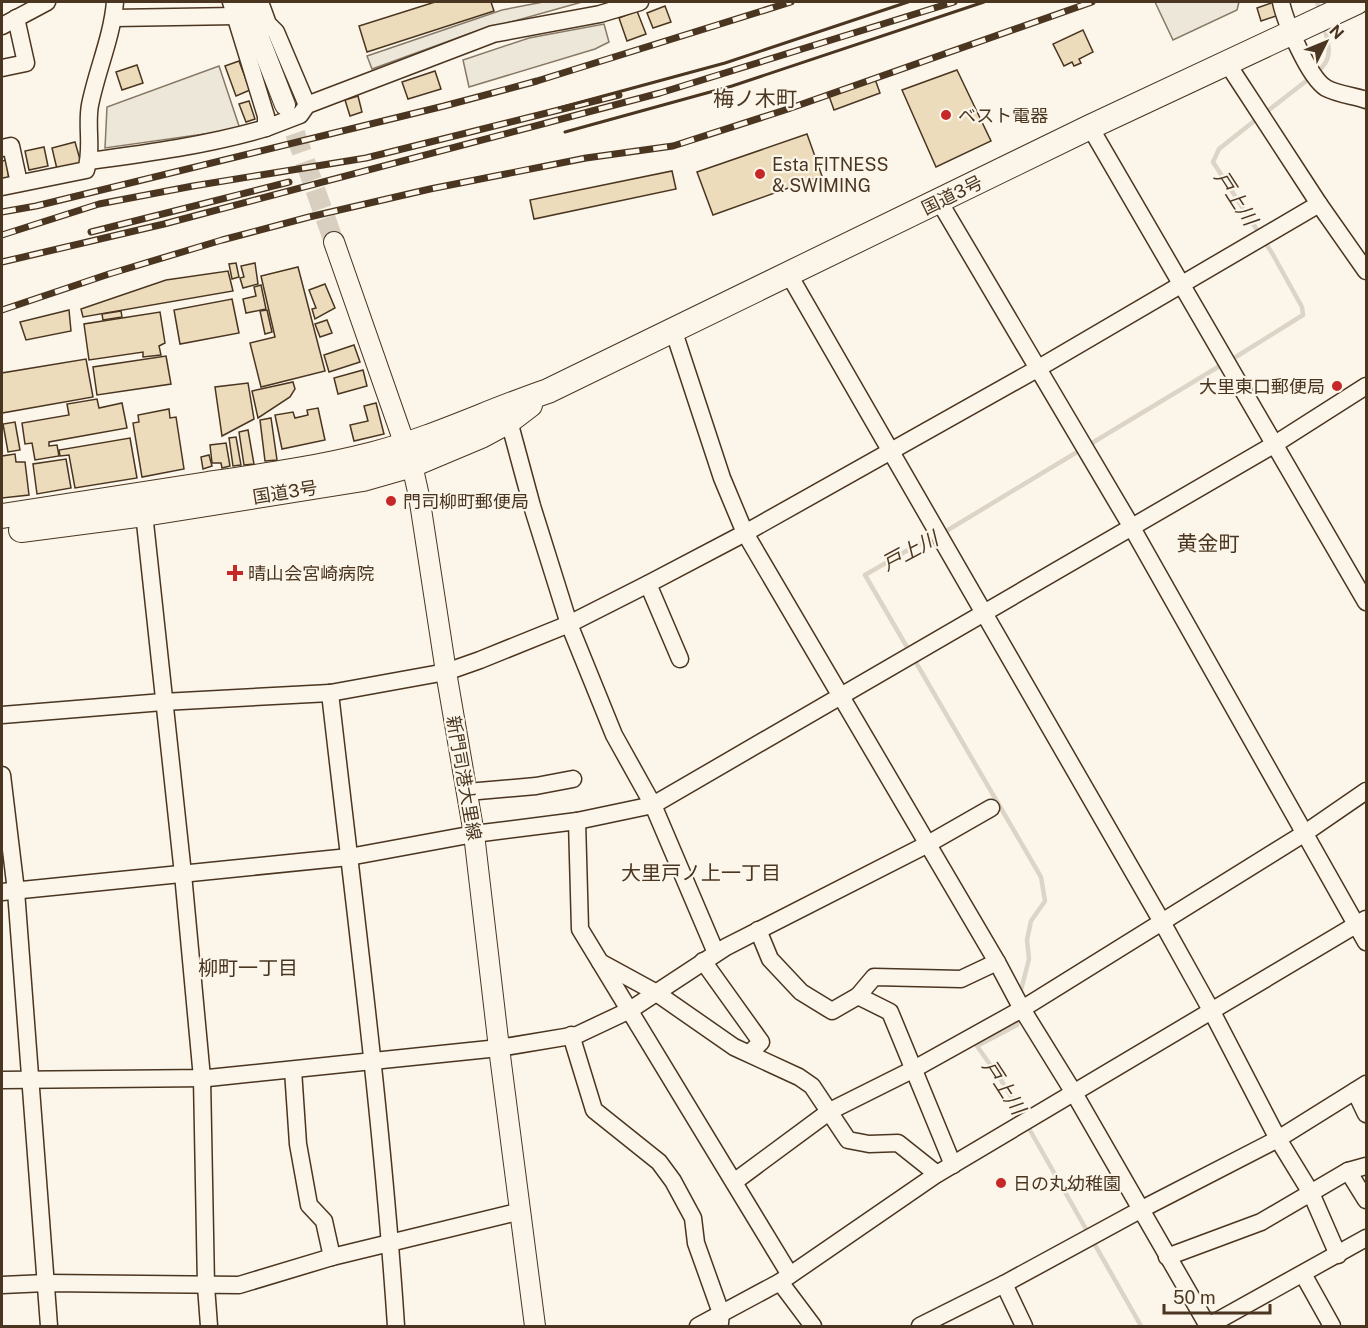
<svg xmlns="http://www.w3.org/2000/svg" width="1368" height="1328" font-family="'Public Sans','Noto Sans JP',sans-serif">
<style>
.parking{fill:#ede7d9;stroke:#887966;stroke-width:1.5}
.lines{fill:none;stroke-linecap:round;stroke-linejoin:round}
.stream{stroke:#dcd4c6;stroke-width:4.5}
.building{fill:#ecdcbc;stroke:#4a3520;stroke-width:1.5}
.major-tunnel{stroke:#d8cfc1;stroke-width:20;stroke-dasharray:20 10;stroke-linecap:butt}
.minor-casing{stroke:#4a3520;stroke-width:19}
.major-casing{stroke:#4a3520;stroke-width:22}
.highway-casing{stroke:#4a3520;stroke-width:26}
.minor{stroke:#fbf6e9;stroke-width:16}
.major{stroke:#fbf6e9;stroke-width:20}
.highway{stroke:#fbf6e9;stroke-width:24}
.rail-casing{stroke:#4a3520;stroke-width:7}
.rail{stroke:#fbf6e9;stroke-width:4.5;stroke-dasharray:14;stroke-linecap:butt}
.wall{stroke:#4a3520;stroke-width:3}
.poi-dot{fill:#c62828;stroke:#fbf6e9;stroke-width:2}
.labels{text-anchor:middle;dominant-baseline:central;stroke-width:4.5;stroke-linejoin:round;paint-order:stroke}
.poi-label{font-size:18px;fill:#4a3520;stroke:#fbf6e9;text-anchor:start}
.street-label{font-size:18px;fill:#4a3520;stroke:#fbf6e9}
.water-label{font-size:20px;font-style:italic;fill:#4a3520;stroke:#fbf6e9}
.neighbourhood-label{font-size:20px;fill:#4a3520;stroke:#fbf6e9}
.quarter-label{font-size:21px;fill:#4a3520;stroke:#fbf6e9}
</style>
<rect width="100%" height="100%" fill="#fbf6e9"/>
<!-- parking -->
<g class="parking">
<polygon points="543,2 582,2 471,33 372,69 367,56 502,10"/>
<polygon points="1155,2 1239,2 1237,10 1173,40"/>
<polygon points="604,24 609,42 595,49 469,87 463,60 529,38"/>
<polygon points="219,66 240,129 105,148 107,107"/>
</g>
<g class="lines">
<!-- stream -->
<g class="stream">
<polyline points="1317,2 1320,12"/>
<path d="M1317,72c17,-13 12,-27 7,-46"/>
<polyline points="1265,113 1310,78"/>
<polyline points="1231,360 1303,315 1302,307 1272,253 1213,162 1219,149 1258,118"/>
<polyline points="943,533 1223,364"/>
<polyline points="935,537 915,546 865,575 1041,877 1045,901 1031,921 1027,940 1029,959 1020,994"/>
<polyline points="1018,1017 1017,1025 977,1046 1001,1080 1024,1117"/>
<polyline points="1027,1125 1141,1326"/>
</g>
</g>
<!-- building -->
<g class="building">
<polygon points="435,2 491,2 494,11 367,52 359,26"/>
<polygon points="1274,2 1279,15 1261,21 1257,8"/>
<polygon points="665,6 671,22 653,28 647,13"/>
<polygon points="637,11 646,34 627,41 619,18"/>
<polygon points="1083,30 1093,52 1079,59 1081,63 1074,66 1072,62 1064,66 1053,44"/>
<polygon points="239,61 250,90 236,96 225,66"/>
<polygon points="137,65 143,83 122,90 116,72"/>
<polygon points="957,70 991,141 936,167 902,90"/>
<polygon points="435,71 441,89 408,99 402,82"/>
<polygon points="875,79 880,93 834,110 829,96"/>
<polygon points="358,96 362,112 350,116 345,100"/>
<polygon points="249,101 255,119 246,122 239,104"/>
<polygon points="807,134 822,176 713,215 697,172"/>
<polygon points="75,142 81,163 57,169 52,148"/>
<polygon points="44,147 48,166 29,170 25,151"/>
<polygon points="6,160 9,179 2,181 2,161"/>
<polygon points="672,171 676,189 534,219 530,200"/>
<polygon points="236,263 239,277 232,279 229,264"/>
<polygon points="255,263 258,284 243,288 240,278 244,277 241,266"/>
<polygon points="298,267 325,371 261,387 250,343 275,337 261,276"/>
<polygon points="228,271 233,291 83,317 81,309 166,280"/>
<polygon points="325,284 335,308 315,319 312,309 316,308 309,290"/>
<polygon points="261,285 266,309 246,313 243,299 256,296 254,287"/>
<polygon points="232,299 239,333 180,344 174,310"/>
<polygon points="69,310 71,331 26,340 20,322"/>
<polygon points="267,310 272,332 265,334 260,311"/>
<polygon points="121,311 122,317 103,320 102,314"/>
<polygon points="160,312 165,343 159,346 161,355 143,357 143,352 89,360 84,324"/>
<polygon points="327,320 332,333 320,337 315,324"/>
<polygon points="354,345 360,362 329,372 324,355"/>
<polygon points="166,356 171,384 97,395 93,367"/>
<polygon points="86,359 93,397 2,413 2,373"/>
<polygon points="363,370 367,386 338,394 334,378"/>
<polygon points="293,382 295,389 290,397 258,418 252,391"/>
<polygon points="248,383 254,419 222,436 215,387"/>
<polygon points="97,399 99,408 122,403 127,428 49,442 49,446 57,445 59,456 35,460 32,443 25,444 22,423 69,415 67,404"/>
<polygon points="376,403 384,434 354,441 350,425 368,421 364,406"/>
<polygon points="318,408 325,440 282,449 275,415 293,412 295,418 308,415 307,410"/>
<polygon points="169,409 170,418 176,417 184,469 142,477 133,423 139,422 138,415"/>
<polygon points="271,418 277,460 265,461 260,420"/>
<polygon points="15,422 20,450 8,452 3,424"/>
<polygon points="248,430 254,464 244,465 239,432"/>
<polygon points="236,437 241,465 233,466 229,438"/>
<polygon points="130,438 137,478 75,488 69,455 60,456 59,450"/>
<polygon points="226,443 230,466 222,468 221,463 212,463 210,445"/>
<polygon points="15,454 16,462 25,462 29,495 2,498 2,456"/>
<polygon points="209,455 212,466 203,469 201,457"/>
<polygon points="66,459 71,488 37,494 33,464"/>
</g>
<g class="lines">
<!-- major-tunnel -->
<polyline class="major-tunnel" points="285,105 334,242"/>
<defs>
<g id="minor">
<polyline points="260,2 268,24 276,32 307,105"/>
<path d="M1281,2c4,19 28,76 45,86 11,6 28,8 40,12"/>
<polyline points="114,18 236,16"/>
<polyline points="2,26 47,2"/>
<polyline points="1227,63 1319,204 1366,271"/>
<polyline points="2,68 26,63 16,18"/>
<polyline points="1090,127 1366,602"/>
<polyline points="266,128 300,115 307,105 493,34 600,14 640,2"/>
<polyline points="2,148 11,146 19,183"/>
<path d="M89,161c60,-8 119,-16 177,-33v-12l-35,-114"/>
<path d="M2,187l84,-17c7,-21 0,-44 4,-65 7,-35 22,-68 25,-103"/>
<polyline points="939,201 1131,526 1366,942"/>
<polyline points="788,273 1162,922 1211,1010 1278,1139 1311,1193 1338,1255"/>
<polyline points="673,329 722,478 745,533 997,962 1022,1009 1074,1093 1208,1326"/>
<polyline points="509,421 532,506 569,624 614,735 653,805 716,953"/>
<polyline points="143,504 183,874 202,1078 206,1286 209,1326"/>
<polyline points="648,584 680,659"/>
<path d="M330,693c24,211 52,421 66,633"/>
<polyline points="2,715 163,702 330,693 446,672 480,660 569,624 648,584 745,533 1037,369 1319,204"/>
<polyline points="2,775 16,891 49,1326"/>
<polyline points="467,792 536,786 573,779"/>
<polyline points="577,821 580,929 790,1275"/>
<polyline points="2,892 349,857 474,834 577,821 653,805 1275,444 1366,386"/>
<polyline points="758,930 770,959 801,992 832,1011 858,996 890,1012 953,1165"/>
<polyline points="703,961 761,1042 750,1053"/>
<polyline points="600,962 655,992 734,1047 799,1077 812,1086 848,1140 869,1144 898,1143 937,1174"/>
<polyline points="858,996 874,977 961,979 997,962"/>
<polyline points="571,1035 594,1110 659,1162 673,1181 693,1218 696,1243 721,1313 720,1323"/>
<polyline points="293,1070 298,1144 309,1205 324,1221 332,1257"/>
<polyline points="2,1080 208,1078 499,1048 577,1035 630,1010 726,947 928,844 991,808"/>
<polyline points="1355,1091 1366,1114"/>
<polyline points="1348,1171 1366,1200"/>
<polyline points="734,1182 830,1111 914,1069 1022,1009 1305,833 1366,791"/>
<polyline points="1167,1257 1261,1222 1348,1171 1366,1166"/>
<polyline points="1303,1274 1332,1326"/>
<polyline points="780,1282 813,1326"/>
<polyline points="1004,1284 1024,1326"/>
<polyline points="2,1285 46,1283 239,1285 332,1257 521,1211"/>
<polyline points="698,1326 780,1282 937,1174 1366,919"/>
<polyline points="920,1326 1004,1284 1140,1210 1278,1139 1366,1084"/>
<polyline points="1208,1326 1366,1238"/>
</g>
<g id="major">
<polyline points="245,2 285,105"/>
<polyline points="334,242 412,465 419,496 446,672 474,834 499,1048 535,1326"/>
</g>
<g id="highway">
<path d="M2,516c68,-10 137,-21 206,-32 55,-8 111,-16 165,-30 60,-15 116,-43 175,-63l542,-264 267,-125"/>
<polyline points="21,530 144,514 363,479 412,465 481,436 509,421 530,405"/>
</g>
</defs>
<!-- minor casing -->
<use href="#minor" class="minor-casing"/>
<!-- major casing -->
<use href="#major" class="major-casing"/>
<!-- highway casing -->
<use href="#highway" class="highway-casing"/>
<!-- minor -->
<use href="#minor" class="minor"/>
<!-- major -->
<use href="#major" class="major"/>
<!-- highway -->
<use href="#highway" class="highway"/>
<defs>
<g id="rail">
<polyline points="2,212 36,206 444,106 537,81 791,2"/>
<polyline points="91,232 289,182"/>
<polyline points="2,235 99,204 193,186 366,158 619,95"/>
<polyline points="2,262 164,224 660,93 954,2"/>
<polyline points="2,310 109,274 222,240 309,217 430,189 586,158 673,146 788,109 1092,2"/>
</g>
</defs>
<!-- rail casing -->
<use href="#rail" class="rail-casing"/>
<!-- rail -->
<use href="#rail" class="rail"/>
<!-- wall -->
<g class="wall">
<polyline points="559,108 725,63 908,2"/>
<polyline points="565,132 732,86 984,2"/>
</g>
</g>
<!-- markers -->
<g class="poi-dot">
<circle cx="946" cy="115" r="6"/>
<circle cx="760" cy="174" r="6"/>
<circle cx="1337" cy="386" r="6"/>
<circle cx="391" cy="501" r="6"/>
<path d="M232 564h6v6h6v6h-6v6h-6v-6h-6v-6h6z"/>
<circle cx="1001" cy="1183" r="6"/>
</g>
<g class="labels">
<!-- poi labels -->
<g class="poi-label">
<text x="958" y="115">ベスト電器</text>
<text x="772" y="164">Esta FITNESS<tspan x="772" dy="21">&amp; SWIMING</tspan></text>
<text x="1325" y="386" text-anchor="end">大里東口郵便局</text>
<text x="403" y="501">門司柳町郵便局</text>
<text x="248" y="573">晴山会宮崎病院</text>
<text x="1013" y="1183">日の丸幼稚園</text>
</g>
<!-- street labels -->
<g class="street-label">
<text transform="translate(952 195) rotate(-26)">国道3号</text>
<text transform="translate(285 492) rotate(-9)">国道3号</text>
<text transform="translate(464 778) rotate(80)">新門司港大里線</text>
</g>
<!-- water labels -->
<g class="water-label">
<text transform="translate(1236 198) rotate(57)">戸上川</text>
<text transform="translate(910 551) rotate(-28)">戸上川</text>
<text transform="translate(1004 1087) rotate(57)">戸上川</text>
</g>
<!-- neighbourhood labels -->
<g class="neighbourhood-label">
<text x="701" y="873">大里戸ノ上一丁目</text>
<text x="248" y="968">柳町一丁目</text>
</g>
<!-- quarter labels -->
<g class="quarter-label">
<text x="755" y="98">梅ノ木町</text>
<text x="1208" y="543">黄金町</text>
</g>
</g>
<!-- border -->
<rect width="1368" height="1328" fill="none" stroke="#4a3520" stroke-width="6"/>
<!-- north arrow -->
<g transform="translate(1326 42) rotate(47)" stroke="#fbf6e9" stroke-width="4.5" paint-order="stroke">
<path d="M0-4.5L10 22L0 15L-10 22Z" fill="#4a3520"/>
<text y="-9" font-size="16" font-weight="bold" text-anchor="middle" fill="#4a3520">N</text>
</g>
<!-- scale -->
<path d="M1164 1304v9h106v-9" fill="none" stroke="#4a3520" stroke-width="3"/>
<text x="1173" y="1304" font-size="18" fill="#4a3520" stroke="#fbf6e9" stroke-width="4.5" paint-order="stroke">50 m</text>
</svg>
